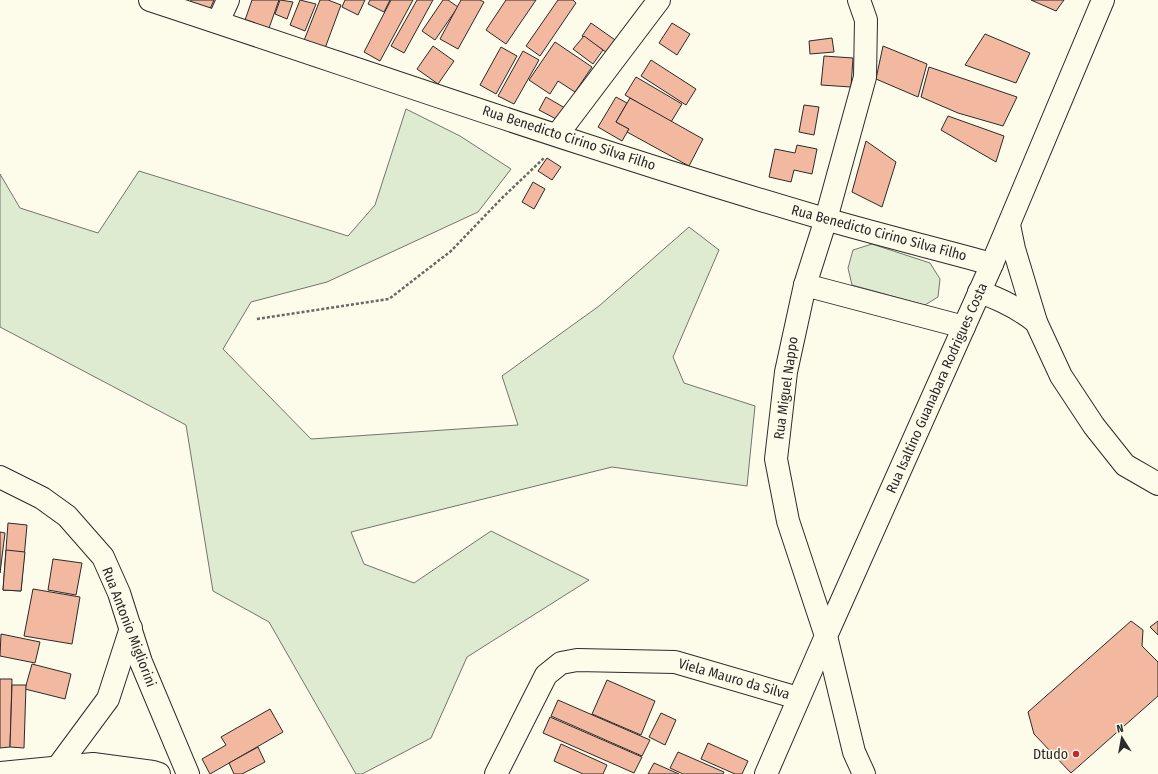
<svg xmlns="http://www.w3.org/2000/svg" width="1158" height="774" font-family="'Fira Sans Condensed',sans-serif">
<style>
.green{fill:#deebd1;stroke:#74746e}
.building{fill:#f2b8a0;stroke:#2b2b2b}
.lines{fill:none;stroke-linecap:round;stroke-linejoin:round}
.minor-casing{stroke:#2b2b2b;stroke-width:24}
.tertiary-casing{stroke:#2b2b2b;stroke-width:24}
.path{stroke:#6a6964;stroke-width:2.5;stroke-dasharray:3 2;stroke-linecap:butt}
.minor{stroke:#fdfbea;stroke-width:22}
.tertiary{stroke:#fdfbea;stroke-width:22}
.poi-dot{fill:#c62828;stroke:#fdfbea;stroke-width:1.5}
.labels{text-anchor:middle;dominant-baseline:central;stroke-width:3;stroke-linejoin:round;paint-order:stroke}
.street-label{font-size:14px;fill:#2b2b2b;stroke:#fdfbea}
.poi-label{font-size:14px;fill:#2b2b2b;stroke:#fdfbea;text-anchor:end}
</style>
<rect width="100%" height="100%" fill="#fdfbea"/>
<!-- green -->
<g class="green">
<polygon points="406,109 460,136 511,169 478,212 327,282 251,302 223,349 311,439 518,425 502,376 599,306 689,227 719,250 673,357 684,383 755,406 747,486 612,467 351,532 364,564 414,583 491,531 589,580 467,657 431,738 362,774 356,774 269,622 213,591 186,425 0,327 0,174 20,208 98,233 139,171 348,236 375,205"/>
<polygon points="872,244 930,263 940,279 938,297 925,305 852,285 848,268 853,250"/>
</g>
<!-- building -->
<g class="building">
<polygon points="191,0 214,0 210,9 189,6"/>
<polygon points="252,0 279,0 268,31 244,23"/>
<polygon points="280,0 293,2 287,19 275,14"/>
<polygon points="300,0 316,4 305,31 290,25"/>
<polygon points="320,0 328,0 341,5 324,51 303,43"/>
<polygon points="345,0 365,0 358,15 342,7"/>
<polygon points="370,0 390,0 384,12 368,4"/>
<polygon points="391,0 413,0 380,61 364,52"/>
<polygon points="417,0 433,0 404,53 391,46"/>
<polygon points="443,0 448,0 458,7 435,40 422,31"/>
<polygon points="461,0 480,0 484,2 458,49 440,39"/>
<polygon points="506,0 536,0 506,44 486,30"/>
<polygon points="558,0 573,0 576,3 540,56 526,46"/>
<polygon points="1031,0 1064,0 1056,11"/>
<polygon points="591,23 618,42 609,54 582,36"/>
<polygon points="672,23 690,34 677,55 659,43"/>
<polygon points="985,34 1030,53 1016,83 965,65"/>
<polygon points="584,36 603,50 593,64 573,49"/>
<polygon points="832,38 834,52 810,54 809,41"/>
<polygon points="555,42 592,67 575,92 558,81 550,94 529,80"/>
<polygon points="433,46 454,61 438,84 417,69"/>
<polygon points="883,46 927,64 918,97 876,79"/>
<polygon points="501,47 517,56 496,94 480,85"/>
<polygon points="523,51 539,60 514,104 498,96"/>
<polygon points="824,56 853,58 851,87 821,85"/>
<polygon points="651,60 696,89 686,105 641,76"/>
<polygon points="929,67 1017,97 1003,126 958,113 921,97"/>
<polygon points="636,77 682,104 671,122 625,95"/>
<polygon points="546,97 565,108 558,120 539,110"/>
<polygon points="616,97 627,103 616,122 629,129 622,141 598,127"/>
<polygon points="630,98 703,139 689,166 627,132 629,129 616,122"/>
<polygon points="804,105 819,107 814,135 799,132"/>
<polygon points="948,116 1004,136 996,162 941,130"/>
<polygon points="866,141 896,162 882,207 852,192"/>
<polygon points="797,145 817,149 812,174 794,170 791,182 769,177 775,149 795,153"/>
<polygon points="547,158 561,167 552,180 538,171"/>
<polygon points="533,182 545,189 534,209 522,202"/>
<polygon points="8,523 27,525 21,591 3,590"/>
<polygon points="0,532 5,533 0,573"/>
<polygon points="6,550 25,552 21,591 3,590"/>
<polygon points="53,559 82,563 76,595 48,590"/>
<polygon points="33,589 80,597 72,644 24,636"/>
<polygon points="1131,621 1143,630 1142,646 1158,662 1158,696 1071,773 1034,734 1028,712"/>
<polygon points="1158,621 1158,635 1150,627"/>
<polygon points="1,634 40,642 35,663 0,656"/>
<polygon points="32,664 71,674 65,699 25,689"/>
<polygon points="0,679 12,679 10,747 0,748"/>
<polygon points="607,680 655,701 641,735 592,714"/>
<polygon points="12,685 26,685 24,748 10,747"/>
<polygon points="558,700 650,740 642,756 551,716"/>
<polygon points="270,709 283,732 210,774 202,759 226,745 221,737"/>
<polygon points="661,713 676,720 665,745 649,737"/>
<polygon points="550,717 642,757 634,773 543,733"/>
<polygon points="708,743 748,761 742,774 735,774 701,759"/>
<polygon points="561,744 607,765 603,774 583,774 554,761"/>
<polygon points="258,747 265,762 242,774 234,774 229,763"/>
<polygon points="678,752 724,772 723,774 683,774 670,768"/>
<polygon points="654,763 679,774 648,774"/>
</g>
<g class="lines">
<defs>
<g id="minor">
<path d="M150,0c225,74 448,153 675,219 56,16 112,30 167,45"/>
<polyline points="218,22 228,0"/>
<polyline points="557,135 659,0"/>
<polyline points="805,285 964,327"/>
<polyline points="0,477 42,498 67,516 103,557 119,593 141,662 188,774"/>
<polyline points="57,768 108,699 131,628"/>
<polyline points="0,773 93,764 153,772 159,774"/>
<polyline points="496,774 546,675 561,663 577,660 675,662 798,698"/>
<polyline points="766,774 826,636 788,521 776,459 786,372 805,285 826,219 865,77 866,20 859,0"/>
</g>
<g id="tertiary">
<polyline points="1009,225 1014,249 1036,322 1061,376 1094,426 1125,465 1158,484"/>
<path d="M979,292c22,7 39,16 57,30"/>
<polyline points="864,774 854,752 826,636 992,264 1103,0"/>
</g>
</defs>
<!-- minor casing -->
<use href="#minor" class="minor-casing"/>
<!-- tertiary casing -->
<use href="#tertiary" class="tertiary-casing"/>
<!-- path -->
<polyline class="path" points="257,319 389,299 451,251 502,198 544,158"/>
<!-- minor -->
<use href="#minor" class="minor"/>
<!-- tertiary -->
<use href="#tertiary" class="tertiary"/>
</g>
<!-- markers -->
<circle class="poi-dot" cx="1076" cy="754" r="4"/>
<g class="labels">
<!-- street labels -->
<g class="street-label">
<text transform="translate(569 138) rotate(18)">Rua Benedicto Cirino Silva Filho</text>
<text transform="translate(879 233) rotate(15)">Rua Benedicto Cirino Silva Filho</text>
<text transform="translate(786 388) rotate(-82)">Rua Miguel Nappo</text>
<text transform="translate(937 388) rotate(-66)">Rua Isaltino Guanabara Rodrigues Costa</text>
<text transform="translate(129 627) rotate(69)">Rua Antonio Migliorini</text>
<text transform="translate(734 679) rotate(16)">Viela Mauro da Silva</text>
</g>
<!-- poi labels -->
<g class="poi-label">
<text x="1068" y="754">Dtudo</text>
</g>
</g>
<!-- north arrow -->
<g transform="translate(1122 738) rotate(349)" stroke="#fdfbea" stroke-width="3" paint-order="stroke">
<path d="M0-3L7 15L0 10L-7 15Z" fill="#2b2b2b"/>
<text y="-6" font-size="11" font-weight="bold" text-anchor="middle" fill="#2b2b2b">N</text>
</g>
</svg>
